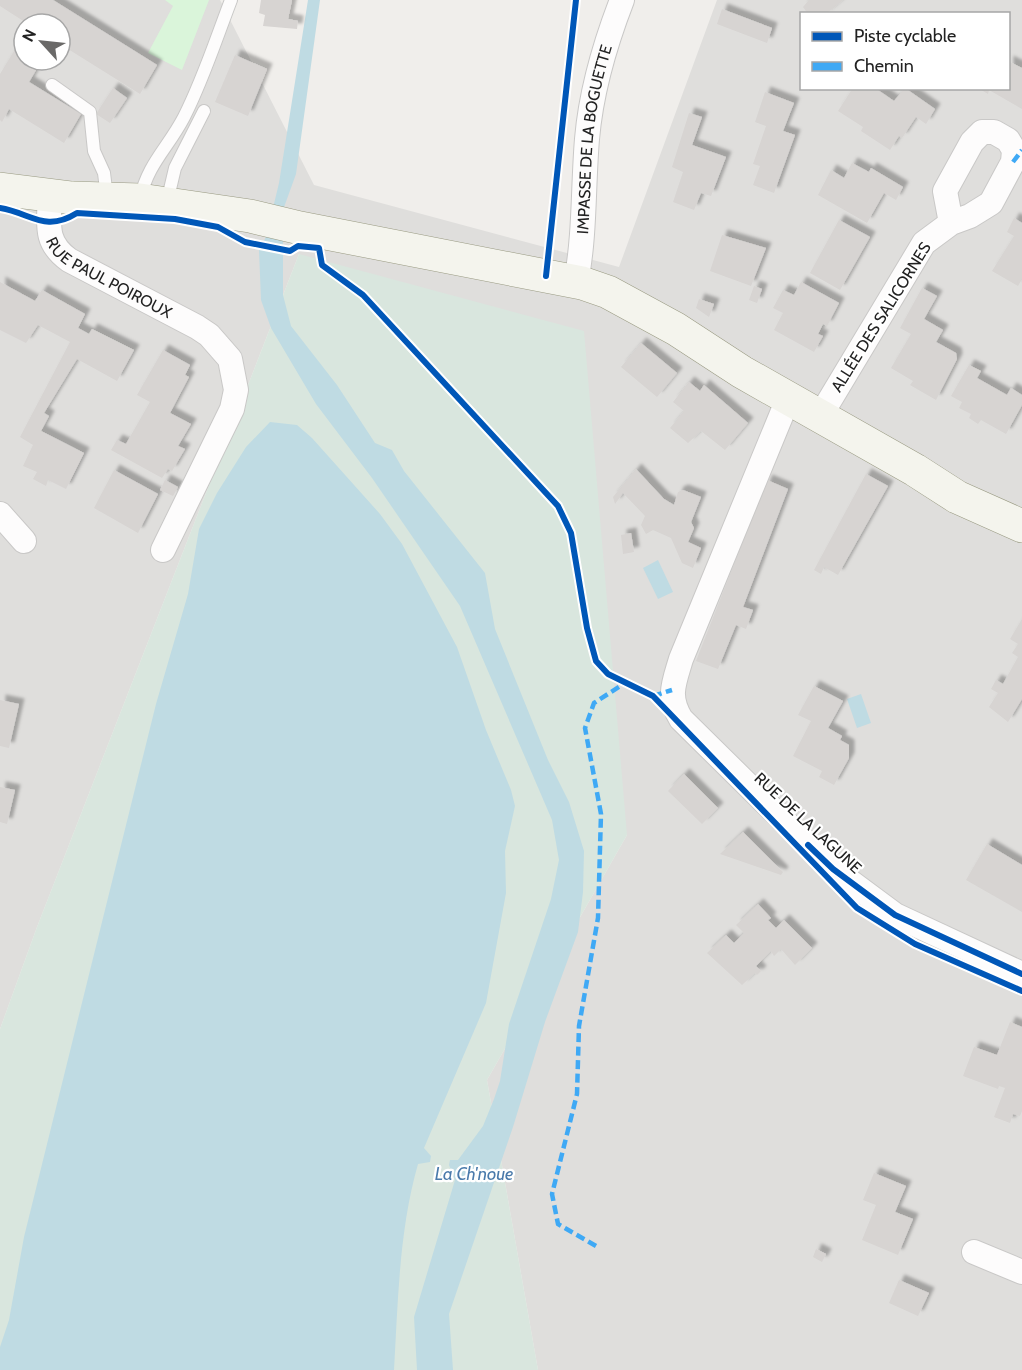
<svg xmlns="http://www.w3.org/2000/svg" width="1022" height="1370" font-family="Cabin,sans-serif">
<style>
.residential{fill:#dfdedc;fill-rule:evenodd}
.wetland{fill:#d9e6de}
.park{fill:#daf5da}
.water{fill:#bfdbe3}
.building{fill:#d7d4d2;filter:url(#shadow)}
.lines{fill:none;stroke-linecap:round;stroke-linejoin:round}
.service-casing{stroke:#c9c8c7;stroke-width:14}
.minor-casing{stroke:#c9c8c7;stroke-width:26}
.secondary-casing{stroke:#999a82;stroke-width:34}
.service{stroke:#fdfcfc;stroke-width:12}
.minor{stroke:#fdfcfc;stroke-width:24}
.secondary{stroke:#f4f4ed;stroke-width:33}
.quiet{stroke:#3fa9f5;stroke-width:4.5;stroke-dasharray:9 4.5;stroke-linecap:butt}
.cycleway-casing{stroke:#fff;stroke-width:10}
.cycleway{stroke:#0057b8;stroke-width:6}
.labels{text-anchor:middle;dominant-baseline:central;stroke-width:4.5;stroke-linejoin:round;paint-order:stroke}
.street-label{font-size:16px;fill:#222;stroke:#fff}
.water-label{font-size:18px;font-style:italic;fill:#4a7aab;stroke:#fff}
</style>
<defs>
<filter id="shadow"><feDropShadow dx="5.5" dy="-5.5" stdDeviation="1.5" flood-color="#0004"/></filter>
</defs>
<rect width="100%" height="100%" fill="#f0eeeb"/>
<!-- residential -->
<path class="residential" d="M0,0h220l94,185 305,82 98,-267h305v1370h-484l-51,-290 140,-245 -328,-581 -262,673 -37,102zM802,14h206v74h-206zM24,24h36v36h-36z"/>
<!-- wetland -->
<polygon class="wetland" points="299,254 584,331 627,835 487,1080 538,1370 0,1370 0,1029 37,927"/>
<!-- park -->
<polygon class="park" points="165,0 209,0 182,70 148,53 173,6"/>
<!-- water -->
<g class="water">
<polygon points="308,0 320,0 296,174 283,210 283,295 291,326 337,385 375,443 392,450 404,471 485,573 495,629 548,760 569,802 584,851 583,892 578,932 545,1022 513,1127 449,1314 453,1370 417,1370 414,1317 455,1180 449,1165 450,1160 458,1160 483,1126 494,1099 500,1081 509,1024 551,899 559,860 552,820 460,606 372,478 316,404 271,328 261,300 259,250 266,237 279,183"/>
<path d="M270,422l27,3 15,13 68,76 22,30 55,103 29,83 25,60 4,16 -10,45 1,42 -20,110 -62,145 7,8 -1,6 -12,2c-19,66 -20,138 -24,206h-394v-23l9,-27 15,-83 132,-533 32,-110 11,-65 18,-36 29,-46z"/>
<polygon points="658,560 673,592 658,599 643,568"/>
<polygon points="861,694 871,723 857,728 847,699"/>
</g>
<!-- building -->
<g class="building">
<polygon points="0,0 53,0 157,65 140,94 60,44 60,24 28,24 0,6"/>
<polygon points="261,0 292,0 288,19 298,21 297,29 263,26 265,15 259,13"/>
<polygon points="809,0 843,0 826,14 808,14 803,7"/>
<polygon points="722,9 772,28 767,43 717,24"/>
<polygon points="19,43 24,46 24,60 42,60 29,82 81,114 64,143 9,109 2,122 0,120 0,74"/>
<polygon points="235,55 267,69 248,116 215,102"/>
<polygon points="1008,61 1022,68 1022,109 989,90 988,94 978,88 1008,88"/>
<polygon points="113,88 127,98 110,123 96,114"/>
<polygon points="853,88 875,88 894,101 905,88 935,109 926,124 916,117 902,138 899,136 890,150 861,131 863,127 838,111"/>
<polygon points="765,92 794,103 783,131 795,135 774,193 753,185 760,166 753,164 766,126 755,122"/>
<polygon points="689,113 702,117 692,145 726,157 711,196 701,193 694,210 673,202 683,172 672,167"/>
<polygon points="852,163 869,172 871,168 903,187 896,200 884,193 867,223 818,195 831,170 844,178"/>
<polygon points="1014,218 1022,223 1022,279 1018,286 992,271 1014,236 1007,232"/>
<polygon points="839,220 870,237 840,290 810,273"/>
<polygon points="722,235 766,248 751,286 710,271"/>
<polygon points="0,282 35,301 42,290 85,314 78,328 89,334 92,329 134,350 117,381 77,359 44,413 49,416 41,431 84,453 66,489 48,480 46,486 33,479 37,472 23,466 33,445 20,437 70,342 38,325 26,343 0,330"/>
<polygon points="801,282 839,303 827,326 823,324 818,334 823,336 814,352 774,330 783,313 773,308 783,290 794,295"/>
<polygon points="754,286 762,289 757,303 749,300"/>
<polygon points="922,288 937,296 924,319 943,330 936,342 956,353 957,359 936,400 910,385 913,381 891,368 911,334 900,328"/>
<polygon points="699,299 714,304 709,317 696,308"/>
<polygon points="641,343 677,373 657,397 621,367"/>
<polygon points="163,350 190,365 185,375 189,377 170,413 191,424 178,446 185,449 172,471 168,469 162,478 111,450 117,440 126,444 150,402 137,395"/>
<polygon points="969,365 981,371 977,378 1007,395 1011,388 1022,395 1022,405 1006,434 981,420 978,424 969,418 971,414 959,408 962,402 951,396"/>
<polygon points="689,382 700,391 704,385 748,423 725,450 701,431 688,443 670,428 684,411 673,402"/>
<polygon points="636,469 664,499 674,505 678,492 683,490 701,497 691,522 694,528 688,542 701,548 693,568 682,563 671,538 653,530 646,534 641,525 645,516 623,493 615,504 613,497"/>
<polygon points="114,470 158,494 138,533 94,508"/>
<polygon points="866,474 888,486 838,575 824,567 821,574 814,570"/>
<polygon points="165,480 178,487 173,496 160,490"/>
<polygon points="767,480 788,489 743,607 753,610 746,629 736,625 718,669 696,661"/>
<polygon points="631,533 634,552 623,554 621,535"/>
<polygon points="1022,619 1022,699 1008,722 989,707 998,693 991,689 996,680 1003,684 1018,657 1012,653 1018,644 1010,639"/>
<polygon points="814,686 843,701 828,728 842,736 840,740 849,745 849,758 834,785 819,777 822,771 793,756 811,721 798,715"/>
<polygon points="0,700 19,704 9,748 0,746"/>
<polygon points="684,774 718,808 702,824 668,791"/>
<polygon points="0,787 15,790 7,824 0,822"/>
<polygon points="743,832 783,872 781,875 720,854"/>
<polygon points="987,844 1022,865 1022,912 966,880"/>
<polygon points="758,904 771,918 768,920 776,928 784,920 812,948 795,965 781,949 774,956 771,951 756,966 761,971 757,975 755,973 742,985 707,953 726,935 734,943 744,933 736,925"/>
<polygon points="1010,1022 1022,1027 1022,1111 1020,1116 1013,1114 1010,1123 994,1117 1005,1088 999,1086 998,1089 963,1076 974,1047 997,1055"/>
<polygon points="874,1173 906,1186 895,1212 913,1219 898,1255 862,1240 876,1205 863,1200"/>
<polygon points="816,1249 826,1254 822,1262 813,1257"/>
<polygon points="899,1280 929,1293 918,1316 889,1303"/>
</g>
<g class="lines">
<defs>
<g id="service">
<polyline points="52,85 90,112 94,151 104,173 107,197"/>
<path d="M140,199c8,-36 28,-51 44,-82 19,-37 32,-78 47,-117"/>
<polyline points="167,202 175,168 204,111"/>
</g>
<g id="minor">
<path id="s1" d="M50,196c-1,28 -6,46 19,64l128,67 12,8 21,24 6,31 -4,19 -69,141"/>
<path id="s2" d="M576,282c9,-47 7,-95 11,-143 4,-47 18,-95 35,-139"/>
<path d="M788,399l-107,260c-7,24 -14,37 0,60l152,150 62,46 127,59"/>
<polyline points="819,418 924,243 951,223 970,216 991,203 1013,162 1014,150 1008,140 994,132 982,132 972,142 945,191 951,223"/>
<polyline points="0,514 24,541"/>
<polyline points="974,1252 1022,1272"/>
</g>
<polyline id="secondary" points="0,189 72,198 140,200 250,216 300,228 582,283 608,292 676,329 742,372 915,470 957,497 1022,526"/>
</defs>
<!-- service casing -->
<use href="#service" class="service-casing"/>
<!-- minor casing -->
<use href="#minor" class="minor-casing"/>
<!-- secondary casing -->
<use href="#secondary" class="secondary-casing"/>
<!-- service -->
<use href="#service" class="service"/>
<!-- minor -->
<use href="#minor" class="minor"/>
<!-- secondary -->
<use href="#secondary" class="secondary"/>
<!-- quiet -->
<g class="quiet">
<polyline points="1013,162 1022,150"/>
<polyline points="653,696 672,690"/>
<polyline points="596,1246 558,1224 552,1194 577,1094 579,1026 598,918 601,814 585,728 594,703 625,683"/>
</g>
<defs>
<g id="cycleway">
<path d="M0,208c31,5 45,25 77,5l98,6 43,8 27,15 45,9 8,-5 21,2 3,17 41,30 195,211 13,27 16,95 9,33 12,13 45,22 204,212 58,36 107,47"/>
<polyline points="546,276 576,0"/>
<polyline points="808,845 833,869 895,915 1022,974"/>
</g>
</defs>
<!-- cycleway casing -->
<use href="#cycleway" class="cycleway-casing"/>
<!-- cycleway -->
<use href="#cycleway" class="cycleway"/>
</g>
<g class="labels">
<!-- street labels -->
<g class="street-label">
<text stroke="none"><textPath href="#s2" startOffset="144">IMPASSE DE LA BOGUETTE</textPath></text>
<text stroke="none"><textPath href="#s1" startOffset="114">RUE PAUL POIROUX</textPath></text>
<text transform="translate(881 317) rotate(-58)">ALLÉE DES SALICORNES</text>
<text transform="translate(808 823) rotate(43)">RUE DE LA LAGUNE</text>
</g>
<!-- water labels -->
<g class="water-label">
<text x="474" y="1174">La Ch'noue</text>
</g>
</g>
<!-- legend -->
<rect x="800" y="12" width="210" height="78" fill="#ffffff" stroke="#a7a7a7" stroke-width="1.5"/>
<rect x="812" y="32" width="30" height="9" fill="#0057b8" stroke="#a7a7a7" stroke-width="1.5"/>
<text x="854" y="42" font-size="18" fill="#222222">Piste cyclable</text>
<rect x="812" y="62" width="30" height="9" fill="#3fa9f5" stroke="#a7a7a7" stroke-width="1.5"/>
<text x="854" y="72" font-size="18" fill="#222222">Chemin</text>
<!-- north arrow -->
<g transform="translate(42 42) rotate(297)"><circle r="28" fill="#ffffff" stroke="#a7a7a7" stroke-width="1.5"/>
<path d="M0-4.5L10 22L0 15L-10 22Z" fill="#6a6968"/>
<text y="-9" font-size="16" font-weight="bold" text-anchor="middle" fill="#222222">N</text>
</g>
</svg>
